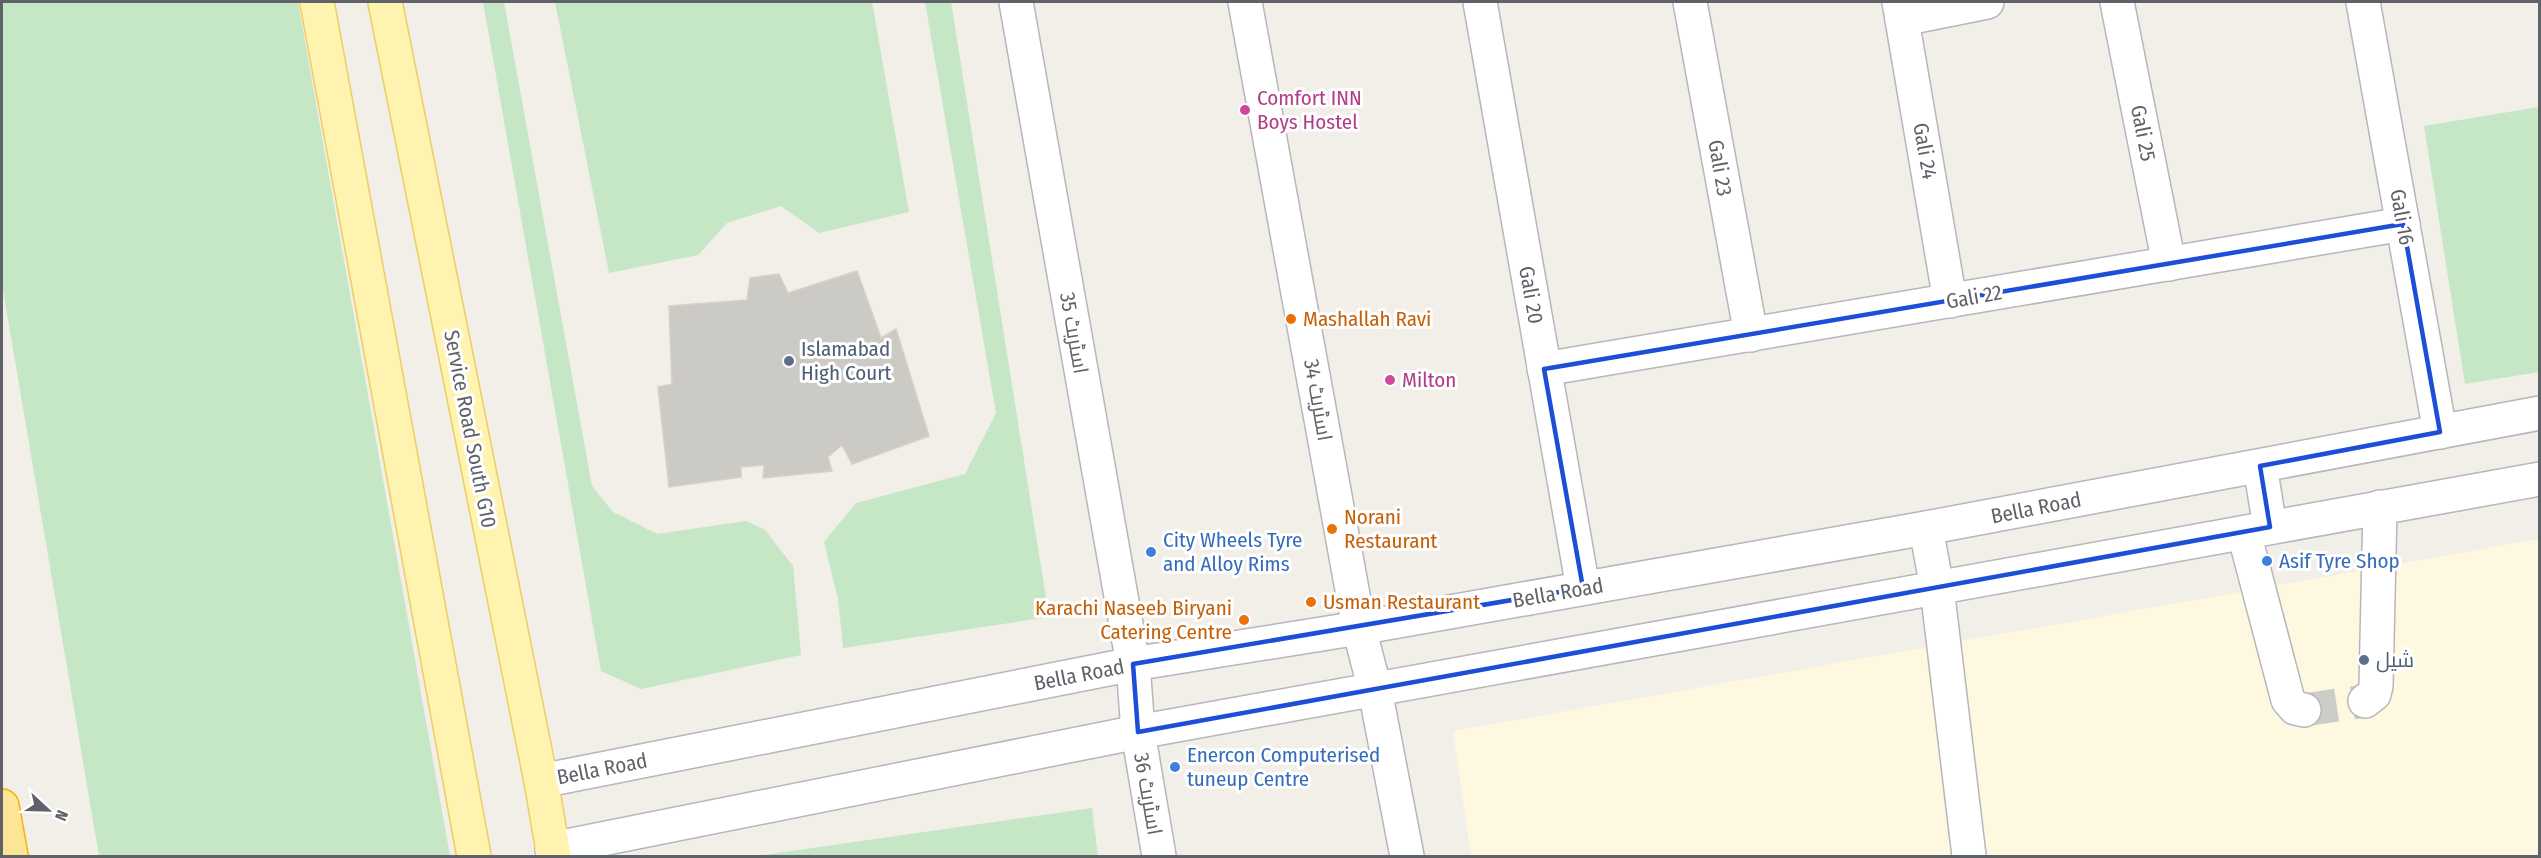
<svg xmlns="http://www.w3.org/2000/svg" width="2541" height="858" font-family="'Fira Sans Condensed',Cairo,sans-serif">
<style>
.commercial{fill:#fef8e0}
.green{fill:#c5e7c6}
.building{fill:#cccac5;stroke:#d6d1c6;stroke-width:1.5}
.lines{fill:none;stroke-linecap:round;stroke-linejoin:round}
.minor-tunnel{stroke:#ccccc8;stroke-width:33;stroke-dasharray:33 16;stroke-linecap:butt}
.minor-casing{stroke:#b5b7bc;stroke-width:36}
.major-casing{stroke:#f0cd62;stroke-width:36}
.highway-casing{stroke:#f5b303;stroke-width:36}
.minor{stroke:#fff;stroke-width:33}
.major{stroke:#fef4b0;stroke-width:33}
.highway{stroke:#fce594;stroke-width:33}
.marked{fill:none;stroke:#1d4ed8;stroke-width:4.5;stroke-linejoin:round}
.hotel-dot{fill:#d1479c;stroke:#fff;stroke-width:2}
.food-dot{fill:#e8710a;stroke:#fff;stroke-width:2}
.service-dot{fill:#5c6f8a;stroke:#fff;stroke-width:2}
.shop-dot{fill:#3f7fe0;stroke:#fff;stroke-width:2}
.labels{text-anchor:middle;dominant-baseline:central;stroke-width:6;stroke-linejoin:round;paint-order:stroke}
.hotel-label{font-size:21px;fill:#b23c85;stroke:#fff;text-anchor:start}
.street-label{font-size:21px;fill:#5f6268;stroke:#fff}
.food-label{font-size:21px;fill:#c56008;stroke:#fff;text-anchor:start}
.service-label{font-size:21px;fill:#4e5e75;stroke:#fff;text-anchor:start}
.shop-label{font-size:21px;fill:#366cbe;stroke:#fff;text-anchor:start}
</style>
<rect width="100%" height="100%" fill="#f1efe8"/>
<!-- commercial -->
<polygon class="commercial" points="2539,539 2539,856 1471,856 1453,731"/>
<!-- green -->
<g class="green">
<polygon points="2,2 298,2 450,856 99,856 2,284"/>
<polygon points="483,2 504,2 592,486 613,512 657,534 746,521 765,530 793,566 801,655 641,689 601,671"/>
<polygon points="555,2 872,2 909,212 819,233 781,206 727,223 698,255 609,273"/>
<polygon points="925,2 951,2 1049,617 843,648 838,599 824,542 856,503 965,474 996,413"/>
<polygon points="2539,107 2539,372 2465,384 2424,126"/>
<polygon points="1092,808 1098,856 757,856"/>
</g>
<!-- building -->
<polygon class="building" points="857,271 881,338 896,329 929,436 852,464 842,445 828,457 832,471 763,478 764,465 741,467 741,477 669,487 658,387 672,384 669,306 747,300 750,278 779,274 788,293"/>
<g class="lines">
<!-- minor-tunnel -->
<polyline class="minor-tunnel" points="2304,710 2365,701"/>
<defs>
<g id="minor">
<polyline points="1016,2 1133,664 1138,732 1159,856"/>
<polyline points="1245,2 1359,628 1375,690 1407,856"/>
<polyline points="1480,2 1583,588"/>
<polyline points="1690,2 1751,335"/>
<polyline points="1899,2 1950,301"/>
<polyline points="2117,2 2169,264"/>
<polyline points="2363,2 2440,432"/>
<polyline points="1902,19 1987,2"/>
<polyline points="1544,369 2403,224"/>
<polyline points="2260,466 2270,527"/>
<polyline points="1926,528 1937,588 1969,856"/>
<polyline points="2244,533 2288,700 2295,708 2304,710"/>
<polyline points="2365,701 2374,694 2376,686 2380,507"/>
<polyline points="541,781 1133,664 1359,628 1926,528 2540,413"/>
<polyline points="552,849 1138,732 2540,479"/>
</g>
<g id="major">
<polyline points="317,2 474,856"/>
<polyline points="385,2 541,781 554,856"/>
</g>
<polyline id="highway" points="2,806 11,856"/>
</defs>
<!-- minor casing -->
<use href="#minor" class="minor-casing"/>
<!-- major casing -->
<use href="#major" class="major-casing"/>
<!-- highway casing -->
<use href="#highway" class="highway-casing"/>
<!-- minor -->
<use href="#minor" class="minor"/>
<!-- major -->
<use href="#major" class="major"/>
<!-- highway -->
<use href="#highway" class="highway"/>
</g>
<!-- marked area -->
<path class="marked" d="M2403,224l37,208 -180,34 10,61 -1132,205 -5,-68 450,-76 -39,-219z"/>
<!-- markers -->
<g class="hotel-dot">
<circle cx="1245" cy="110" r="6"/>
<circle cx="1390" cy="380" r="6"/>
</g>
<g class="food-dot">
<circle cx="1291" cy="319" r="6"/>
<circle cx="1332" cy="529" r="6"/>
<circle cx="1311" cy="602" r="6"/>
<circle cx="1244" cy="620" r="6"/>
</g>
<g class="service-dot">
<circle cx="789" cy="361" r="6"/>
<circle cx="2364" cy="660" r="6"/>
</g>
<g class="shop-dot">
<circle cx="1151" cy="552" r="6"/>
<circle cx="2267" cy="561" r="6"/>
<circle cx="1175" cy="767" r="6"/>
</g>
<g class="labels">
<!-- hotel labels -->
<g class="hotel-label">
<text x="1257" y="98">Comfort INN<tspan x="1257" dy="24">Boys Hostel</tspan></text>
<text x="1402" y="380">Milton</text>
</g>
<!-- street labels -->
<g class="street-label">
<text transform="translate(2143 133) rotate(79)">Gali 25</text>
<text transform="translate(1925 151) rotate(80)">Gali 24</text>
<text transform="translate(1720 168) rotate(80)">Gali 23</text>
<text transform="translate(2402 217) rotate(80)">Gali 16</text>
<text transform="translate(1531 295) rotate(80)">Gali 20</text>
<text transform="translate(1974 297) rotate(-10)">Gali 22</text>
<text transform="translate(1074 333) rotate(80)">اسٹریٹ 35</text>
<text transform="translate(1318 400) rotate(80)">اسٹریٹ 34</text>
<text transform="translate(470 429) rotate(79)">Service Road South G10</text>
<text transform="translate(2036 508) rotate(-11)">Bella Road</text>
<text transform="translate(1558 593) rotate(-10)">Bella Road</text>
<text transform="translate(1079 675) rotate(-11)">Bella Road</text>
<text transform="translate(602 769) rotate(-11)">Bella Road</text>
<text transform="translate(1148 794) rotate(80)">اسٹریٹ 36</text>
</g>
<!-- food labels -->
<g class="food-label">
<text x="1303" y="319">Mashallah Ravi</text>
<text x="1344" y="517">Norani<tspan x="1344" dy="24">Restaurant</tspan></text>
<text x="1323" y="602">Usman Restaurant</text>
<text x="1232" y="608" text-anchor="end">Karachi Naseeb Biryani<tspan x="1232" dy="24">Catering Centre</tspan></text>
</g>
<!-- service labels -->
<g class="service-label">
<text x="801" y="349">Islamabad<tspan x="801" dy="24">High Court</tspan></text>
<text x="2376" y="660">شیل</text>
</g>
<!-- shop labels -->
<g class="shop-label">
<text x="1163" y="540">City Wheels Tyre<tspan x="1163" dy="24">and Alloy Rims</tspan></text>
<text x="2279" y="561">Asif Tyre Shop</text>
<text x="1187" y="755">Enercon Computerised<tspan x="1187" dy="24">tuneup Centre</tspan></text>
</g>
</g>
<!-- border -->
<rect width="2541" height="858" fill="none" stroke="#5f6268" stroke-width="6"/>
<!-- north arrow -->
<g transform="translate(48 810) rotate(112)" stroke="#ffffff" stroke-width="4.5" paint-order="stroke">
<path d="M0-4.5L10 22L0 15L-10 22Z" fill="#5f6268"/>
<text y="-9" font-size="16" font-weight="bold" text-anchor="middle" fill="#5f6268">N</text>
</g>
</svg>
